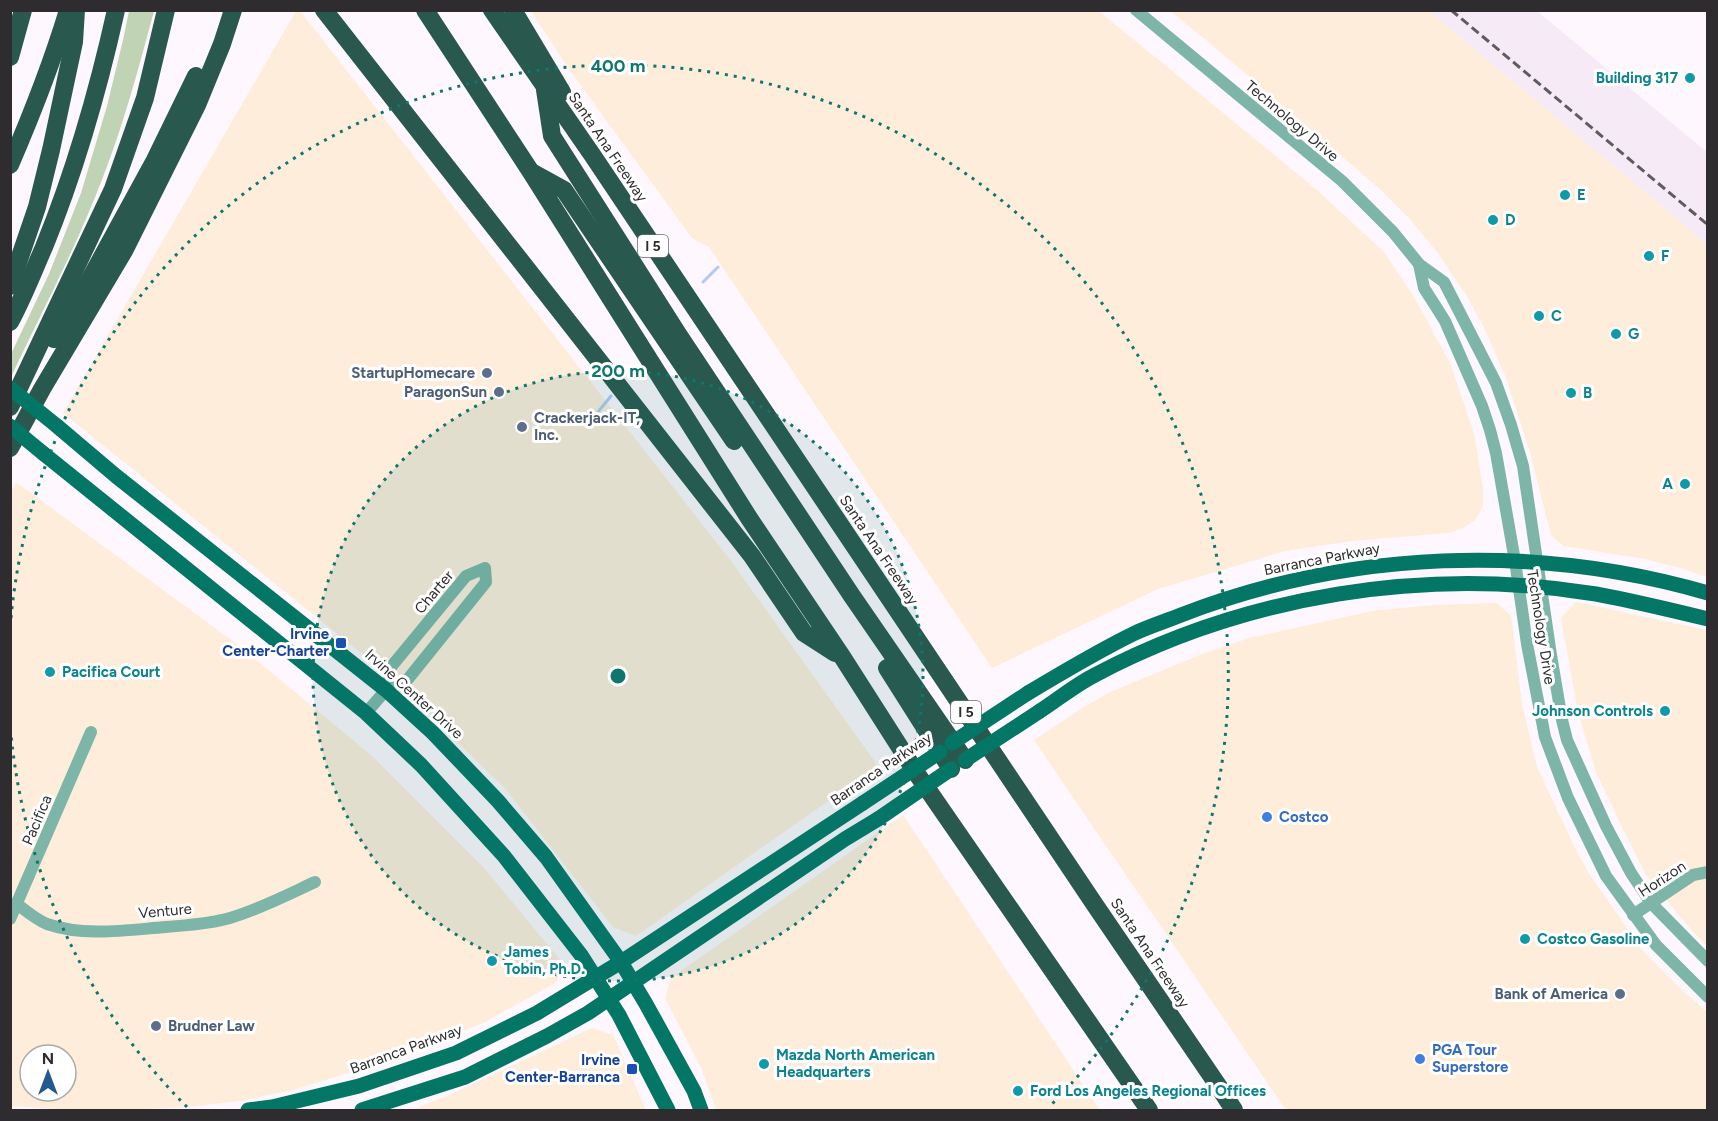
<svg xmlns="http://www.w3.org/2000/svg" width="1718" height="1121" font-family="Figtree,sans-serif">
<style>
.commercial{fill:#feeddb;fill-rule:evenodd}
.built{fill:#f6eaf6}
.green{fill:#c0d4b5}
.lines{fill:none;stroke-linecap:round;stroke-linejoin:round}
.stream{stroke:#accafa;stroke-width:3}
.minor{stroke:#7eb5a9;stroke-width:12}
.major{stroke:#037666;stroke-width:15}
.highway{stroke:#29584e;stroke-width:18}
.rail{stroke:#5f5c5f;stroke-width:3;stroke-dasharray:9 4.5;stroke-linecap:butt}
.major-bridge{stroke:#037666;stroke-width:15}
.ring{fill:none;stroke:#0f766e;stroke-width:3;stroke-dasharray:3 6}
.culture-dot{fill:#0f9aa8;stroke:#fff;stroke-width:2}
.service-dot{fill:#5c6f8a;stroke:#fff;stroke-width:2}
.transit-dot{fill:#1a4fb4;stroke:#fff;stroke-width:2}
.shop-dot{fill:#3f7fe0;stroke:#fff;stroke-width:2}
.labels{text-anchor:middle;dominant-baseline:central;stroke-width:6;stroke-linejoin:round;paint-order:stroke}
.shield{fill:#fff;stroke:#6d6b6d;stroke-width:1.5}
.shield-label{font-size:14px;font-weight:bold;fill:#2e2c2e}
.culture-label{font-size:15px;font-weight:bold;fill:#0d838f;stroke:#fff;text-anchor:start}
.street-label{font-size:15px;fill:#2e2c2e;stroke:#fff}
.service-label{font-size:15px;font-weight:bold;fill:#4e5e75;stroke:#fff;text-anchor:end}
.transit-label{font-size:15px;font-weight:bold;fill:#164399;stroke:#fff;text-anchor:end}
.shop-label{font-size:15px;font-weight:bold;fill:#366cbe;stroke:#fff;text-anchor:start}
.centre{fill:#0f766e;stroke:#fff;stroke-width:3}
.ring-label{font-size:18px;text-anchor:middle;font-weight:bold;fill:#0f766e;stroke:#fff;stroke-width:6;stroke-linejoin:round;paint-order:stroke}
</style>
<rect width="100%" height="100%" fill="#fef7fd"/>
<!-- commercial -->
<g class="commercial">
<polygon points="296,11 300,11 731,561 878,766 636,936 613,927 504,787 411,698 366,657 63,413"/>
<polygon points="531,11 1099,11 1317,190 1384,252 1414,297 1450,363 1474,433 1483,488 1483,506 1475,520 1463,528 1448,533 1352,541 1285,551 1158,589 992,668 709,247 692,238 571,72"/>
<polygon points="1170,11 1429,11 1707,244 1707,577 1684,569 1645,559 1563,546 1551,535 1530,452 1506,378 1486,332 1468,298 1438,253 1408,217 1381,190 1211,44"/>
<path d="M16,482l222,163 134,111 112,112 77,93 -4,21 -74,41 -73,31 -117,36 -53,11 -53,6 -57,3h-63l-56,-4 -1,-612zM30,1055h36v36h-36z"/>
<polygon points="1576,602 1707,630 1707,946 1693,932 1646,875 1622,827 1596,772 1578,712 1561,618"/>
<polygon points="1497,603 1511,616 1522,704 1537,767 1576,850 1588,872 1642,950 1681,989 1707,1012 1707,1110 1286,1110 1034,740 1081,709 1108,693 1202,654 1249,638 1372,611 1434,605"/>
<polygon points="903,815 1100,1110 716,1110 702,1070 665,998 671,978"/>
<polygon points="592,1028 613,1035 646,1110 411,1110 447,1096"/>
</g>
<!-- built -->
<polygon class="built" points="1429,11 1537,11 1707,152 1707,244"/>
<!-- green -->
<path class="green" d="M129,11h25c-15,56 -30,112 -51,166 -26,69 -61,134 -92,200v-23l38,-80 32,-81 26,-87 16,-66z"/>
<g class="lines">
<!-- stream -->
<g class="stream">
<polyline points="703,282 718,267"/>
<polyline points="593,418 611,396"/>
</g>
<!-- minor -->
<g class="minor">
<polyline points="1136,10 1342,181 1393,232 1419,264 1444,282 1496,383 1511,425 1523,466 1551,655 1562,720 1567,740 1606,826 1631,873 1651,903 1708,961"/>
<polyline points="1419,264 1424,288 1445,321 1482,406 1490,430 1496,453 1515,561 1527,644 1545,737 1568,798 1606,876 1656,945 1708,997"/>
<polyline points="366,713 386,690 408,679 486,582 485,568 466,576 391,667 386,690"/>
<path d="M16,903c10,8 19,16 31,21 38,13 80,6 119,3 22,-2 43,-3 64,-9 30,-9 57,-23 85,-36"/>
<polyline points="1633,915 1693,875 1708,872"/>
<polyline points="10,919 91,732"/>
</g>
<!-- major -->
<g class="major">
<polyline points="57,426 116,476 386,690 433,733 498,801 546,857 621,962 646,1004 694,1091 701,1110"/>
<polyline points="44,454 366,713 421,765 504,856 581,955 619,1015 668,1110"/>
<path d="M1028,693c35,-21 70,-42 107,-60 15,-7 31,-12 46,-18 168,-65 354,-72 527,-22"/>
<path d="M1040,711c17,-11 34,-25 53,-35 152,-81 333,-110 503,-82 38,7 75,16 112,25"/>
<polyline points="248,1110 272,1107 359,1086 456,1053 537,1013 621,962 863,803"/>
<polyline points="362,1110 465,1077 547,1036 588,1013 845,839 878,819"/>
</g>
<!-- highway -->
<g class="highway">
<polyline points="324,10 752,556 804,633 835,653"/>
<polyline points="425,10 531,172 749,518 843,658 917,774 1149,1110"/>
<polyline points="492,10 593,156 1095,905 1219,1087 1234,1110"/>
<polyline points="513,10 562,92"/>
<polyline points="10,57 23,10"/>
<polyline points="545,90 552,136 678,334 852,596 965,760"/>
<path d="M10,165c22,-51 42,-102 58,-155"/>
<polyline points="533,173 564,190 734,441"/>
<polyline points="10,286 37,207 51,150 74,42 76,10"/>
<path d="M10,322c13,-24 23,-50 34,-75 31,-76 54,-156 72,-237"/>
<polyline points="54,339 84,290 155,160 196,76"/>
<polyline points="10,407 113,189 145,98 166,10"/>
<polyline points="10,448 42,389 124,251 197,105 222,44 233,10"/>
<polyline points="887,668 951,769"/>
</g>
<!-- rail -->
<polyline class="rail" points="1451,10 1708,225"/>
<!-- major-bridge -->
<g class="major-bridge">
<polyline points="10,388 57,426"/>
<polyline points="10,426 44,454"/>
<polyline points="952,743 1028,693"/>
<polyline points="965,760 1040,711"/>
<polyline points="863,803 940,752"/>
<polyline points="878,819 951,769"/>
</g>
</g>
<!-- distance rings -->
<circle cx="618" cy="676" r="305" fill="#0f766e" fill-opacity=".12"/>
<g class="ring">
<circle cx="618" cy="676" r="305"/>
<path d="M187 1107A610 610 0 0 1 11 734M11 618A610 610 0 1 1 1049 1107"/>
</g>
<!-- markers -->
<g class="culture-dot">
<circle cx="1690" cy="78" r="6"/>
<circle cx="1565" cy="195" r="6"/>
<circle cx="1493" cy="220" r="6"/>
<circle cx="1649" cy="256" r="6"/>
<circle cx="1539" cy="316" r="6"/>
<circle cx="1616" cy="334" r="6"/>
<circle cx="1571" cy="393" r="6"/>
<circle cx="1685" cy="484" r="6"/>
<circle cx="50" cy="672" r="6"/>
<circle cx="1665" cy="711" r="6"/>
<circle cx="1525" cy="939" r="6"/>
<circle cx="492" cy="961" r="6"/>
<circle cx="764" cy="1064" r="6"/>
<circle cx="1018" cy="1091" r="6"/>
</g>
<g class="service-dot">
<circle cx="487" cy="373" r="6"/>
<circle cx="499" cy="392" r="6"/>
<circle cx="522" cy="427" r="6"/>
<circle cx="1620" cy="994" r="6"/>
<circle cx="156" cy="1026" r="6"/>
</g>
<g class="transit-dot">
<rect x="335" y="637" width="12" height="12" rx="3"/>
<rect x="626" y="1063" width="12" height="12" rx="3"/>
</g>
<g class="shop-dot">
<circle cx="1267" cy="817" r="6"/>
<circle cx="1420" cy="1059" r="6"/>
</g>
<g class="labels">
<!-- shield labels -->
<g class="shield">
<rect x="638" y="235" width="30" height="22" rx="4.5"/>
<rect x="951" y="701" width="30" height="22" rx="4.5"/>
</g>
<g class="shield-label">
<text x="653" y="246">I 5</text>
<text x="966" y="712">I 5</text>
</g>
<!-- culture labels -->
<g class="culture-label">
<text x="1678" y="78" text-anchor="end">Building 317</text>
<text x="1577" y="195">E</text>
<text x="1505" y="220">D</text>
<text x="1661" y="256">F</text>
<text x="1551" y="316">C</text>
<text x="1628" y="334">G</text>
<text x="1583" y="393">B</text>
<text x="1673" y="484" text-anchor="end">A</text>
<text x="62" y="672">Pacifica Court</text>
<text x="1653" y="711" text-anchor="end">Johnson Controls</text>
<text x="1537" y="939">Costco Gasoline</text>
<text x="504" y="952">James<tspan x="504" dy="17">Tobin, Ph.D.</tspan></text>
<text x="776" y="1055">Mazda North American<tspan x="776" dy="17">Headquarters</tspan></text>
<text x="1030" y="1091">Ford Los Angeles Regional Offices</text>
</g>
<!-- street labels -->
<g class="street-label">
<text transform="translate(1292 121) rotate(40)">Technology Drive</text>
<text transform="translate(608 147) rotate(56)">Santa Ana Freeway</text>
<text transform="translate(879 550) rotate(56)">Santa Ana Freeway</text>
<text transform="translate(1322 559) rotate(-11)">Barranca Parkway</text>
<text transform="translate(434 592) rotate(-50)">Charter</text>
<text transform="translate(1541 627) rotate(81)">Technology Drive</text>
<text transform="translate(414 694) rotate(42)">Irvine Center Drive</text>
<text transform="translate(881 769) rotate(-34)">Barranca Parkway</text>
<text transform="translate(37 820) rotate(-67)">Pacifica</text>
<text transform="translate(1662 879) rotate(-33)">Horizon</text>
<text transform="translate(165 911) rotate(-5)">Venture</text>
<text transform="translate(1150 953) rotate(56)">Santa Ana Freeway</text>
<text transform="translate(406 1049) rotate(-20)">Barranca Parkway</text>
</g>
<!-- service labels -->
<g class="service-label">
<text x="475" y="373">StartupHomecare</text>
<text x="487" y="392">ParagonSun</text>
<text x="534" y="418" text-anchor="start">Crackerjack-IT,<tspan x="534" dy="17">Inc.</tspan></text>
<text x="1608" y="994">Bank of America</text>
<text x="168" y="1026" text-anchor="start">Brudner Law</text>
</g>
<!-- transit labels -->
<g class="transit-label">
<text x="329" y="634">Irvine<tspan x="329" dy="17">Center-Charter</tspan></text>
<text x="620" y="1060">Irvine<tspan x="620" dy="17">Center-Barranca</tspan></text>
</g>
<!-- shop labels -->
<g class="shop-label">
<text x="1279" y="817">Costco</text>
<text x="1432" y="1050">PGA Tour<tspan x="1432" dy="17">Superstore</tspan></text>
</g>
</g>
<circle cx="618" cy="676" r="9" class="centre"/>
<g class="ring-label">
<text x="618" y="72">400 m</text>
<text x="618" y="377">200 m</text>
</g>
<!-- border -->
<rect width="1718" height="1121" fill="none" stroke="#2e2c2e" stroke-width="24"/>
<!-- north arrow -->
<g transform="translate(48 1073)"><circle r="28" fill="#ffffff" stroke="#ababab" stroke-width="1.5"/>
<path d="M0-4.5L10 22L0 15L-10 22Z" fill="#215990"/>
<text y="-9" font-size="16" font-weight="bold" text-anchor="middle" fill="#2e2c2e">N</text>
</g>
</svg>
